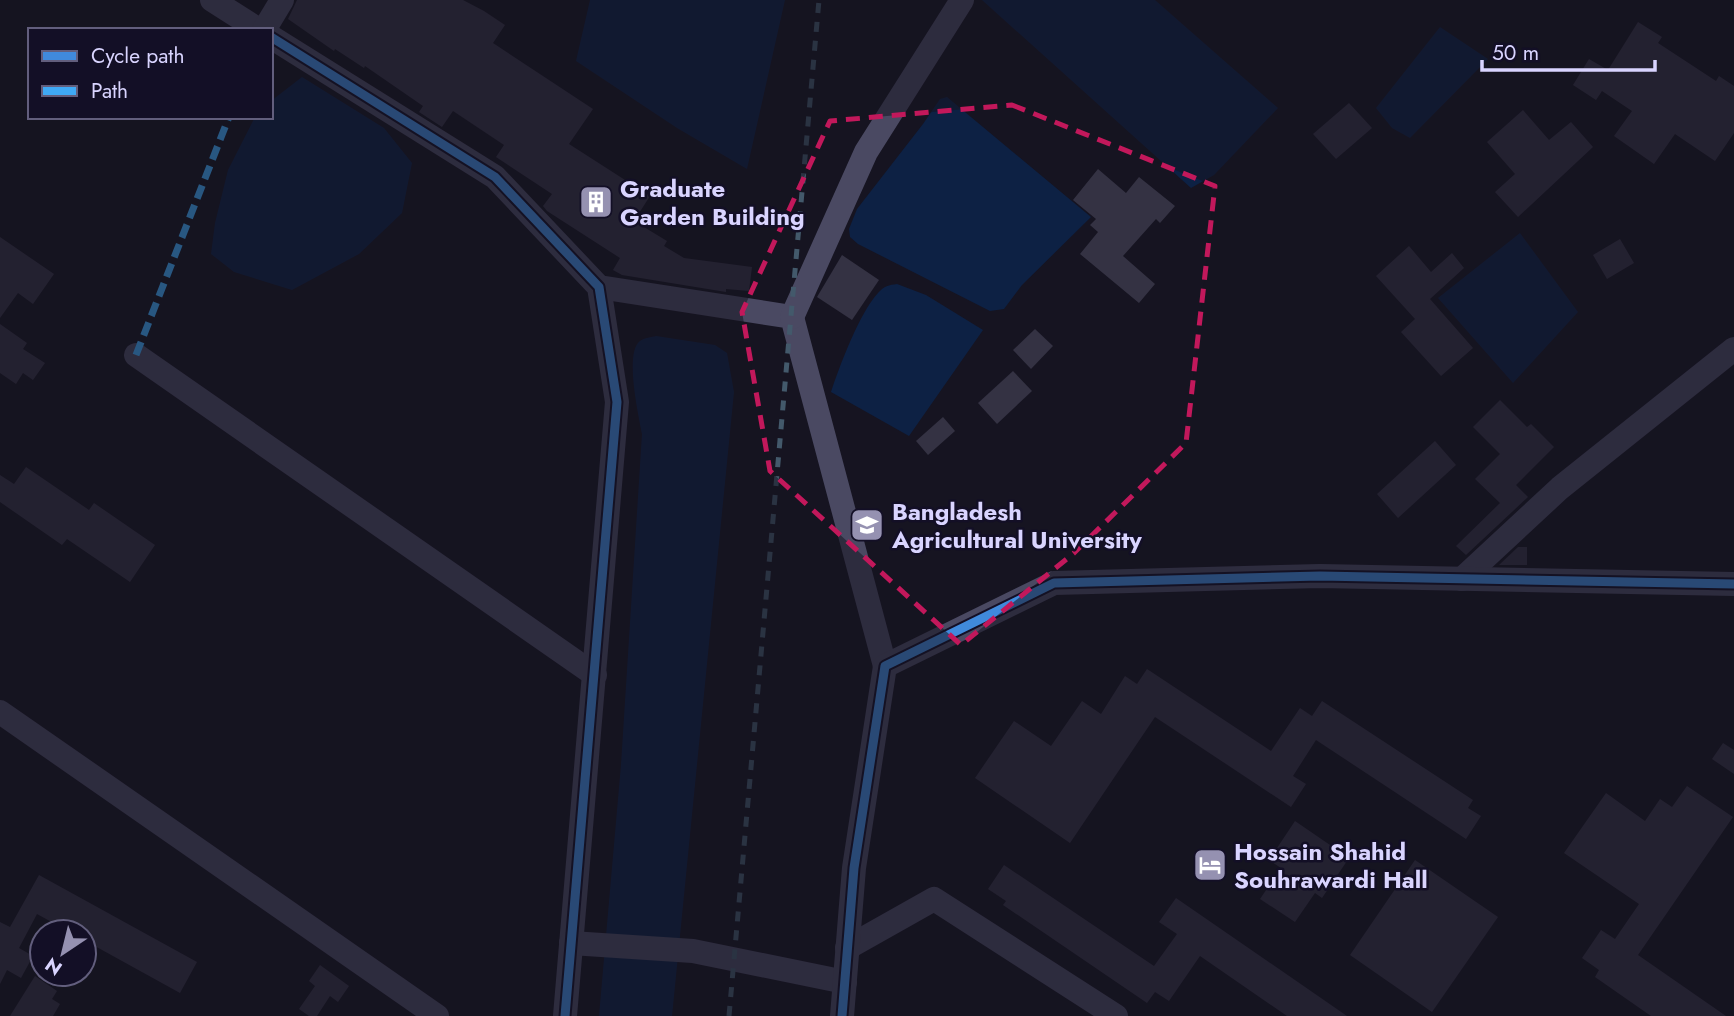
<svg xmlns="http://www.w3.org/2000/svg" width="1734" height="1016" font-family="Jost,sans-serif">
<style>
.water{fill:#0d2144}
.building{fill:#343243}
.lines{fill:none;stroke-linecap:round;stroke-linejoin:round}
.minor{stroke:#4a4962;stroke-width:24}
.rail{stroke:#43596b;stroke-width:5;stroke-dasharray:10 9;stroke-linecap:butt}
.quiet{stroke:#3fa9f5;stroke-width:7;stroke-dasharray:14 7;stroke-linecap:butt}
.cycleway-casing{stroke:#130f26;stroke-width:13}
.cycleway{stroke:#408adc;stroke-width:9}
.marked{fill:none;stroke:#c2185b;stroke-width:5;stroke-dasharray:14 9;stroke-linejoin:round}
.labels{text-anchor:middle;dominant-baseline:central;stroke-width:5;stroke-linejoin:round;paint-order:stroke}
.poi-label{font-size:24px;font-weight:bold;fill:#d9d4ff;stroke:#130f26;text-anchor:start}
</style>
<rect width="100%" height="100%" fill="#161421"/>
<!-- water -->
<g class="water">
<polygon points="590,0 785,0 747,169 677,128 576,61"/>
<polygon points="982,0 1155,0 1278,108 1214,175 1191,188"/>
<polygon points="1440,27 1488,59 1410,138 1392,128 1376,108"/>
<polygon points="302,77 384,128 412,163 402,213 359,254 292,290 234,272 211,254 215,223 228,170 255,117 271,117 271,101"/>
<polygon points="947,97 1091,217 1022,285 1004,309 990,311 858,244 850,237 849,229 857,209 923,124 940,99"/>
<polygon points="1520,233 1578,312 1513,383 1438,298"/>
<path d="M897,284l29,11 57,35 -74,106 -78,-44c8,-25 29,-80 47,-99 6,-7 11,-8 19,-9z"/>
<path d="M656,336l59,9 12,8 7,39 -62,624h-73l22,-251 21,-331c-3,-17 -18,-81 -2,-93 4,-3 12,-4 16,-5z"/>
</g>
<!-- building -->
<g class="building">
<polygon points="297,0 463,0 484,11 505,25 493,43 593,109 569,144 650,196 634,221 667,241 664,246 684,258 752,267 749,291 726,289 726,292 622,275 613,270 620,258 547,211 543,206 552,194 496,157 504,145 453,111 442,127 419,112 423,106 365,66 364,68 335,49 334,51 288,19"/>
<polygon points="1638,22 1662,37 1658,43 1716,81 1719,76 1734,86 1734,133 1715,161 1675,134 1654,164 1614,136 1632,111 1602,91 1596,100 1573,85 1589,59 1608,70"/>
<polygon points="1349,103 1372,128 1336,159 1313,134"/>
<polygon points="1523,110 1549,140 1571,122 1593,147 1518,217 1495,192 1515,174 1487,142"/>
<polygon points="1098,169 1126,193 1139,177 1175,206 1160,223 1156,219 1123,256 1155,284 1139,303 1080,254 1098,232 1090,225 1096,219 1073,200"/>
<polygon points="0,237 54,274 33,304 18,293 0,318"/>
<polygon points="1620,239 1634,263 1607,279 1593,255"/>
<polygon points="1409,246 1431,272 1452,253 1464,268 1430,299 1473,348 1441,376 1401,332 1415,319 1376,276"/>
<polygon points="842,255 879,280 852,320 817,297"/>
<polygon points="0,324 27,343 23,349 45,363 33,380 23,373 16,384 0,373"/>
<polygon points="1035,329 1053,346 1031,369 1013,350"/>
<polygon points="1013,371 1032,391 997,424 978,403"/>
<polygon points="1500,400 1527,427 1531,424 1554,447 1516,485 1528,497 1466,555 1456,546 1500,503 1475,479 1500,454 1473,427"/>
<polygon points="943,417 955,431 928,455 916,441"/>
<polygon points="1435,441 1456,465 1398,518 1377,494"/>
<polygon points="26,467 89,510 94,503 155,545 130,582 67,539 62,545 0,502 0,475 14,484"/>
<polygon points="1518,547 1527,547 1527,565 1499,565"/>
<polygon points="1147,669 1271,751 1300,708 1312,716 1322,701 1473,800 1468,808 1481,816 1466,839 1316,740 1293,776 1306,784 1291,807 1155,717 1070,843 975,778 1014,721 1051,746 1082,701 1101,714 1125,676 1137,684"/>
<polygon points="1723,743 1734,750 1734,774 1712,759"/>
<polygon points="1687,786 1733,817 1638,955 1726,1016 1651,1016 1595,977 1599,970 1582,958 1601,930 1615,939 1639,904 1564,853 1606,793 1645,821 1660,799 1672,807"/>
<polygon points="1295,821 1349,858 1322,898 1315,893 1295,922 1260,899 1281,868 1269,860"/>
<polygon points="1415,860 1498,917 1432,1012 1350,955"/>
<polygon points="1004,865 1154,966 1177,934 1159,922 1176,898 1347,1016 1287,1016 1200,956 1169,1001 1155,992 1147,1003 1003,905 1006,901 988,889"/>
<polygon points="39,875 197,962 180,993 84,940 84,932 70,932 37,914 19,948 33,956 21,978 7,970 0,984 0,922 10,927"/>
<polygon points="320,965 349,986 338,1002 330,996 317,1016 309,1016 299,1009 315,986 309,981"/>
<polygon points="35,976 57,991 52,999 60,1004 53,1016 10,1016"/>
</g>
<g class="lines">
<!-- minor -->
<g class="minor">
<polyline points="212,0 259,30"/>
<polyline points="264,30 282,0"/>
<polyline points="271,37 495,177 599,287 617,402 565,1016"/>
<polyline points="599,287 792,317 885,666"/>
<polyline points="792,317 866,152 962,0"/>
<polyline points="136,355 595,675"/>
<polyline points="1462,579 1560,488 1734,349"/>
<polyline points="0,712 437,1016"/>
<polyline points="571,943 693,951 845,982"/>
<polyline points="847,948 934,899 1116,1016"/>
<polyline points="842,1016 854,868 885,666 1054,583 1320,576 1734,584"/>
</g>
<!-- rail -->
<polyline class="rail" points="729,1016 819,0"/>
<!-- quiet -->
<polyline class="quiet" points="136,355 229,117"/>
<defs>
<g id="cycleway">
<polyline points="271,37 495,177 599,287 617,402 565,1016"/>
<polyline points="842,1016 854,868 885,666 1054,583 1320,576 1734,584"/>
</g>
</defs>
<!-- cycleway casing -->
<use href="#cycleway" class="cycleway-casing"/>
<!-- cycleway -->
<use href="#cycleway" class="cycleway"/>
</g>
<!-- marked area -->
<path d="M0 0H1734V1016H0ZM1012,105l203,81 -29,257 -112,110 -113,92 -191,-174 -28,-159 88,-191z" fill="#161421" fill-opacity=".55" fill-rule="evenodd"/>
<path class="marked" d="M1012,105l203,81 -29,257 -112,110 -113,92 -191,-174 -28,-159 88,-191z"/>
<!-- icons -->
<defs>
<symbol id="building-square" viewBox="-11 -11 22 22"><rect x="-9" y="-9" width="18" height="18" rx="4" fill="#9591b1" stroke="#130f26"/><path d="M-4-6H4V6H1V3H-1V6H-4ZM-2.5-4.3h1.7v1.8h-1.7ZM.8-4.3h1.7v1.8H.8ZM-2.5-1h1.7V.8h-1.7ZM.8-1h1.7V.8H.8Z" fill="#fff"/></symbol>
<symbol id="university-square" viewBox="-11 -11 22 22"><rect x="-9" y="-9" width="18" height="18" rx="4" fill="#9591b1" stroke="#130f26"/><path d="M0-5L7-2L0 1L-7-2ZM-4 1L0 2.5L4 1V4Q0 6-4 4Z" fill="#fff"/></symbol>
<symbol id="hotel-square" viewBox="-11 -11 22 22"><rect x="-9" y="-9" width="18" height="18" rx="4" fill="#9591b1" stroke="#130f26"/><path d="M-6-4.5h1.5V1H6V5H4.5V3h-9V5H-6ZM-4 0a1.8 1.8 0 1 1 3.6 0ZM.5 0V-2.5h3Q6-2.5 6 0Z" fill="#fff"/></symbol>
</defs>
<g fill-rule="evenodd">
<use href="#building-square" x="577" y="183" width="38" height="38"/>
<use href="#university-square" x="848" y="506" width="38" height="38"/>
<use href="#hotel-square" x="1191" y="846" width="38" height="38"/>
</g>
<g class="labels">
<!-- poi labels -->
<g class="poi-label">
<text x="620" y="188">Graduate<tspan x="620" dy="28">Garden Building</tspan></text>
<text x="892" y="511">Bangladesh<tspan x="892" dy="28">Agricultural University</tspan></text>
<text x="1234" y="851">Hossain Shahid<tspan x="1234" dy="28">Souhrawardi Hall</tspan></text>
</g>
</g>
<!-- legend -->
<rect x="28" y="28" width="245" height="91" fill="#130f26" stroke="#625e7d" stroke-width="2"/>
<rect x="42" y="51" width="35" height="10" fill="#408adc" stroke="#625e7d" stroke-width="2"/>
<text x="91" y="63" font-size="21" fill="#d9d4ff">Cycle path</text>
<rect x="42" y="86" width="35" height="10" fill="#3fa9f5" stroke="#625e7d" stroke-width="2"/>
<text x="91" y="98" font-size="21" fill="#d9d4ff">Path</text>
<!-- north arrow -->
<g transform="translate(63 953) rotate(215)"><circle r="33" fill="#130f26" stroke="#625e7d" stroke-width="2"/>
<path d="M0-5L12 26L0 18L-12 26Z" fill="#9591b1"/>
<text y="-10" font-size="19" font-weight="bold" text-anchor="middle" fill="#d9d4ff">N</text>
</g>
<!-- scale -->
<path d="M1482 60v10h173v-10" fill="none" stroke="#d9d4ff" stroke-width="3.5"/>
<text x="1492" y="60" font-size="21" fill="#d9d4ff" stroke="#130f26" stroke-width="5" paint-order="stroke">50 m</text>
</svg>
